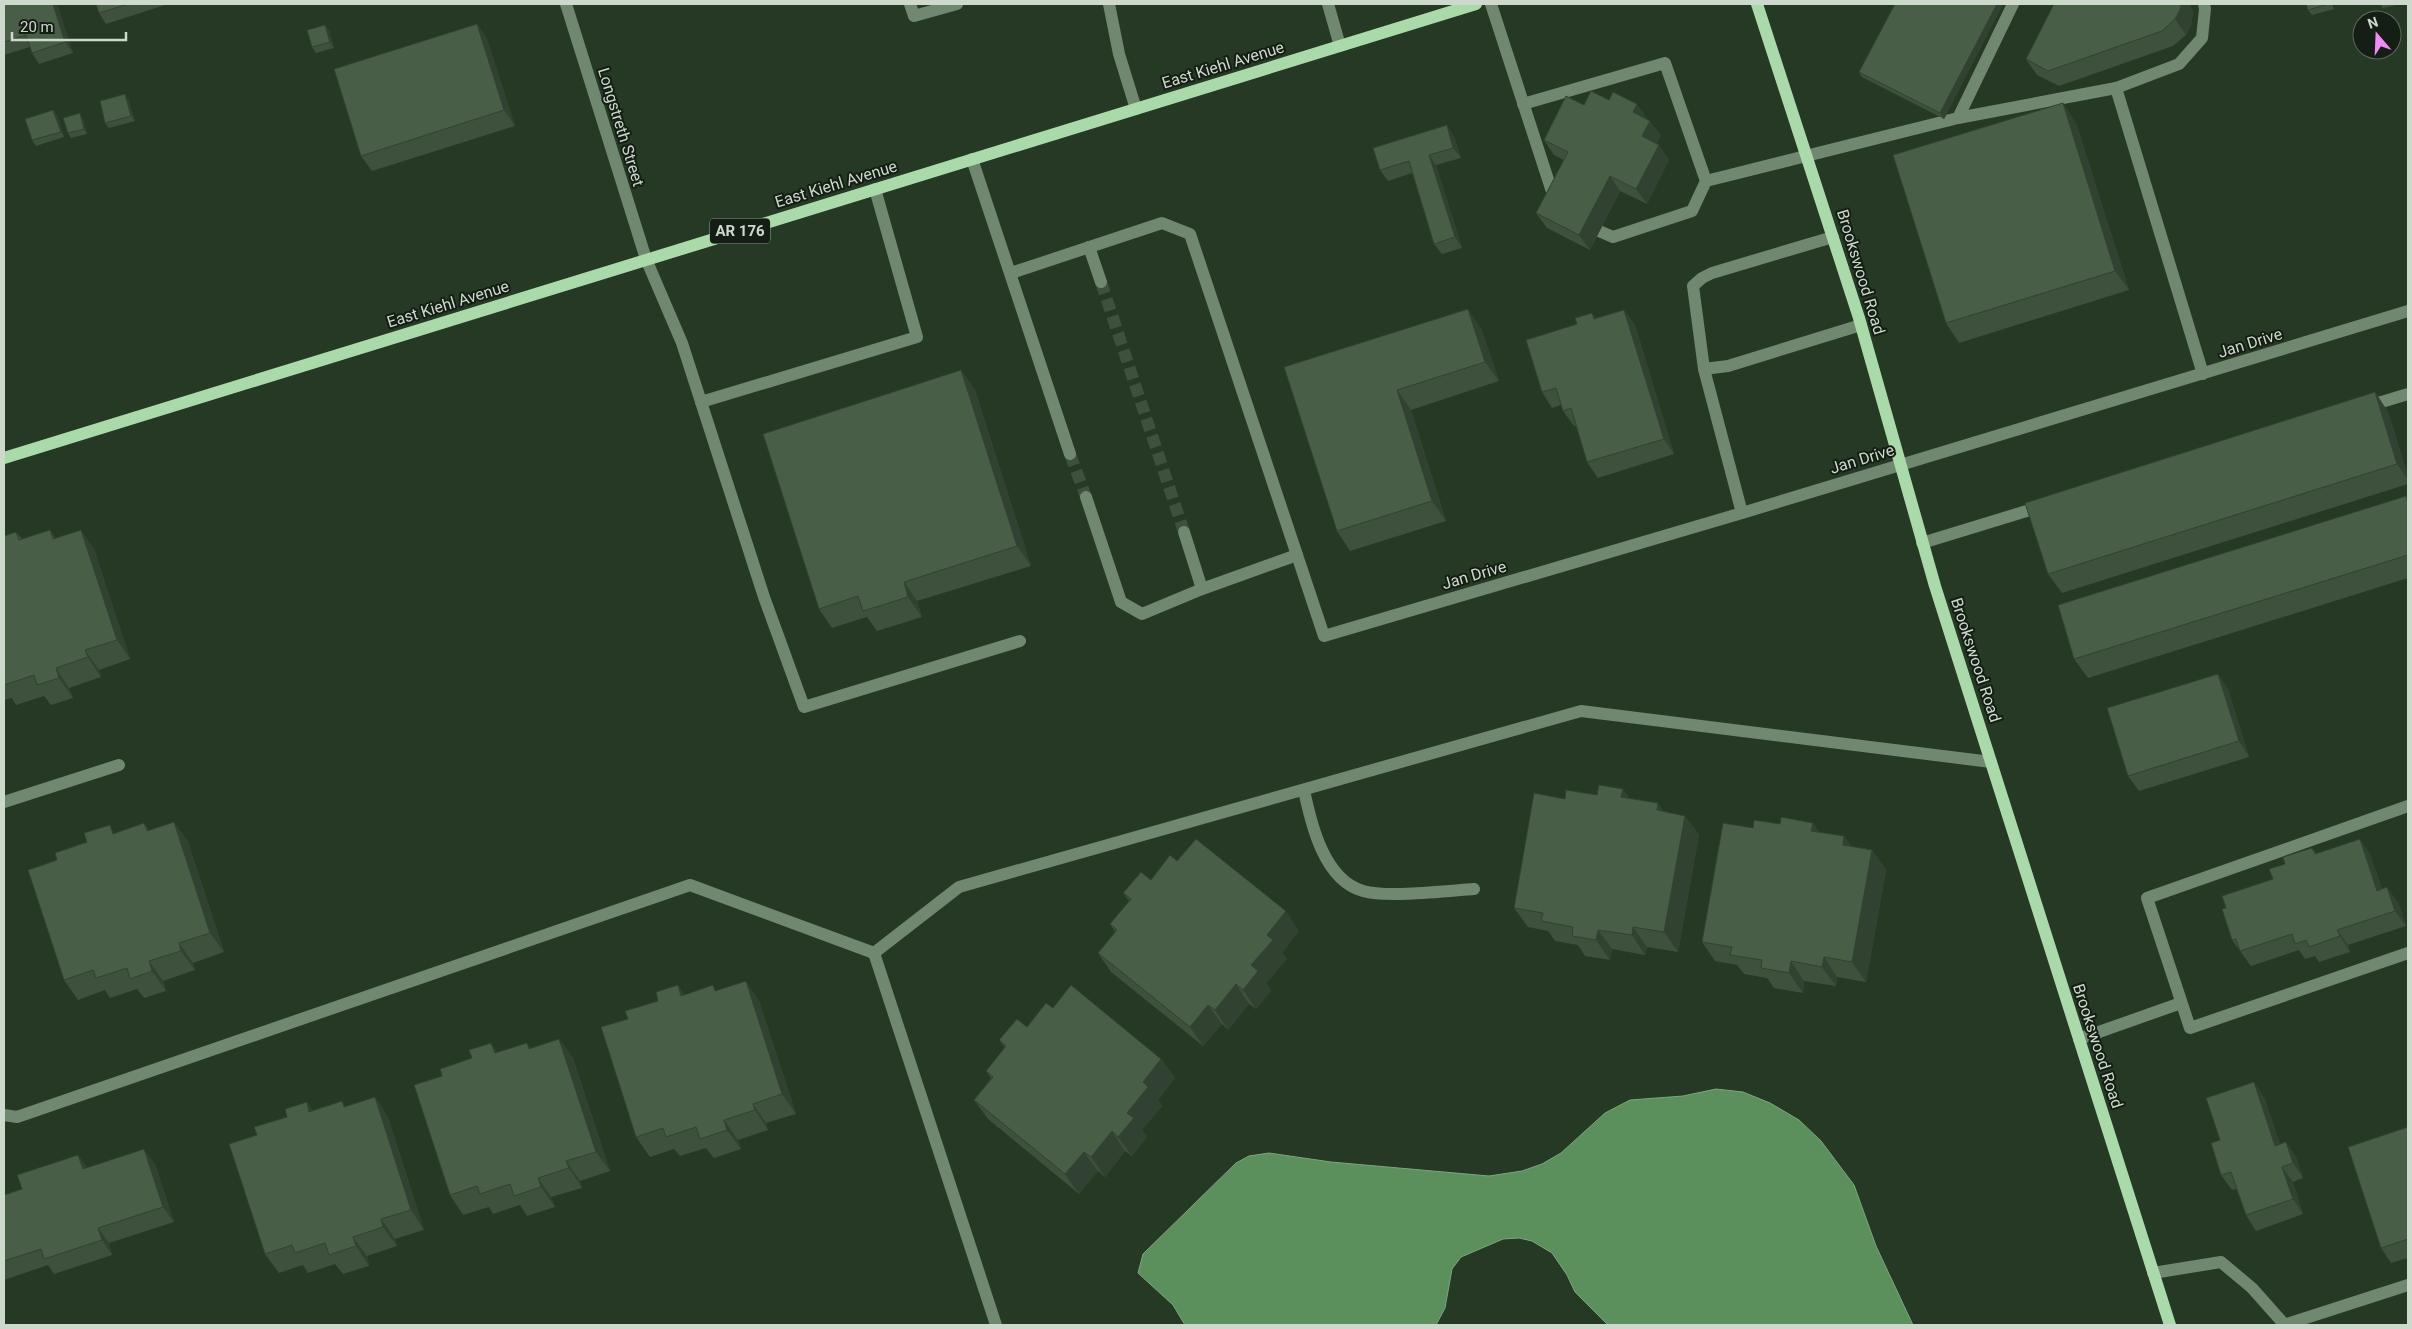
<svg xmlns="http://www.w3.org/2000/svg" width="2412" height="1329" font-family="Roboto,sans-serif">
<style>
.water{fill:#5b905c;stroke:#7da67e}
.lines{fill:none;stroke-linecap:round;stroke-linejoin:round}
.minor-tunnel{stroke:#3e513e;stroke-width:12;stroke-dasharray:12 6;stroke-linecap:butt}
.minor{stroke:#708770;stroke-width:12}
.major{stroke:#abdaaa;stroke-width:12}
.wall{fill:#3e513d}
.shaded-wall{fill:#324232}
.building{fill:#485e47;stroke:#324232}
.labels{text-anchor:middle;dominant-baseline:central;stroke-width:4;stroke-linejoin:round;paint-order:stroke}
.shield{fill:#151e15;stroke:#96a195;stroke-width:1}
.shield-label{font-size:15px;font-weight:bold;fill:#cdd9cc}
.street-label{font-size:16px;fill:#cdd9cc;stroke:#151e15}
</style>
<rect width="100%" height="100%" fill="#253925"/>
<!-- water -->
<polygon class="water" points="1716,1089 1743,1092 1770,1103 1799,1120 1821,1141 1854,1185 1876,1246 1913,1325 1608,1325 1575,1292 1567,1275 1552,1253 1532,1241 1519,1238 1503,1239 1461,1257 1452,1269 1445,1308 1436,1325 1185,1325 1173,1305 1138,1273 1143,1254 1236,1163 1249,1156 1269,1153 1331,1162 1489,1176 1522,1171 1542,1164 1561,1153 1605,1113 1630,1100 1683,1096"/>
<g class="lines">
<!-- minor-tunnel -->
<g class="minor-tunnel">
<polyline points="1101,282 1184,532"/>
<polyline points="1070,454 1086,497"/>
</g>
<!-- minor -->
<g class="minor">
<polyline points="566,4 646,259 682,343 764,597 804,707 1020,641"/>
<polyline points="910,4 914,16 957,4"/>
<polyline points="1109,4 1119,54 1136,109"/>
<polyline points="1328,4 1340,46"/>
<polyline points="1491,4 1555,201"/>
<polyline points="2116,88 2203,374"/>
<polyline points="1523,104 1665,63 1706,181 1692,211 1613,237 1599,231"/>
<polyline points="1958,118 2116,88 2179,64 2202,38 2205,9 2204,4"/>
<polyline points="972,159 1070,454"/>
<polyline points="1706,181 1958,118 2013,4"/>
<polyline points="1833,237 1712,273 1702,278 1693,286 1704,369 1728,366 1861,325"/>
<polyline points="1089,247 1101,282"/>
<polyline points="1011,273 1162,223 1190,234 1324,636 1742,513 2408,311"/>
<polyline points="1704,369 1742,513"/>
<polyline points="701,402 917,337 875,189"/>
<polyline points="2365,407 2408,394"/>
<polyline points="1086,497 1121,602 1142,614 1202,589 1297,555"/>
<polyline points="1184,532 1202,589"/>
<polyline points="1922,543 2043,506"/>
<path d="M1304,790c7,34 20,90 59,101 24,7 84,0 111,-2"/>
<polyline points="4,802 119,765"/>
<polyline points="2408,806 2147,898 2190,1028 2408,953"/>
<polyline points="874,953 996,1325"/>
<polyline points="2079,1039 2181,1003"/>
<polyline points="4,1115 17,1117 690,885 874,953 959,887 1581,711 1991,762"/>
<polyline points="2153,1273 2221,1262 2252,1288 2284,1324"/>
<polyline points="2284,1325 2408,1285"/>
</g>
<!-- major -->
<g class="major">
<polyline points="1757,4 1859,318 1935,586 2170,1325"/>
<polyline points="4,458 1476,4"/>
</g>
</g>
<!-- wall -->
<g class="wall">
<polygon points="4,4 57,4 73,53 39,64 32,53 30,47 4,55"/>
<polygon points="96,4 168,4 106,24 99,13"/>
<polygon points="1895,4 2003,4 1944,119 1862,77 1859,72"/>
<polygon points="2054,4 2190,4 2193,13 2191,26 2186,35 2173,46 2059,86 2037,75 2026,59"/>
<polygon points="2306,4 2332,4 2334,9 2312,15 2308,10"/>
<polygon points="2380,4 2400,4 2383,8"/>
<polygon points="477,24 487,39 515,126 372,171 361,156"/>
<polygon points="329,30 334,48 316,53 312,47"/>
<polygon points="128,99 135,121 109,128 105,123"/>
<polygon points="1584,105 1648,119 1661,136 1656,144 1659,145 1669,160 1647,204 1620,191 1590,250 1547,228 1536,213 1564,160 1554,155 1544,140"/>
<polygon points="53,110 57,115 64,137 36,146 32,140"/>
<polygon points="83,119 87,134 71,138 68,133"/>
<polygon points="2076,123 2129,290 1959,343 1946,323"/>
<polygon points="1454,136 1461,158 1436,165 1462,248 1442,254 1434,244 1412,173 1388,181 1380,170"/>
<polygon points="1624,310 1635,325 1674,454 1598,478 1587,462 1576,426 1574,426 1563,411 1561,405 1552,408 1542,392 1577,324 1592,313 1595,318"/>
<polygon points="1481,328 1499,381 1411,410 1446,521 1350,551 1337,531 1284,367"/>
<polygon points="961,370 975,390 1031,566 917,601 922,617 877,631 867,617 832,628 819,609"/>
<polygon points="2375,392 2388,412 2408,476 2408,484 2062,593 2048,574"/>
<polygon points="2406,496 2408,499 2408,578 2088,678 2074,659"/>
<polygon points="50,530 55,538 94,549 130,659 99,670 101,677 69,688 73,698 51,705 44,696 16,705 12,698 4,700 4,536 16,532 22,539"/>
<polygon points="2218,674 2228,689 2249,757 2139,791 2128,776"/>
<polygon points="1623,789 1630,799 1658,803 1664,812 1685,816 1699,835 1678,952 1647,947 1645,955 1612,949 1610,960 1585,956 1578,945 1555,941 1548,931 1528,927 1514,908 1565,799 1597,795"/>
<polygon points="174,822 188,842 224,952 193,963 195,970 163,981 166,991 144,998 137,989 110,998 105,990 78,1000 64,980 57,860 115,833 144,823 149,831"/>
<polygon points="1813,823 1819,832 1844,836 1851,846 1872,850 1886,870 1866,982 1837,977 1836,986 1804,981 1803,993 1774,988 1767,978 1744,974 1737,965 1715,961 1702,942 1753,828 1780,824"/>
<polygon points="2312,848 2316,853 2370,854 2382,889 2398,902 2406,926 2348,945 2350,952 2319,962 2315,956 2305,959 2299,950 2251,966 2232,940 2273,879 2285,864"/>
<polygon points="1177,861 1299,931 1282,953 1287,959 1266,983 1271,991 1256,1009 1249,1004 1228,1030 1222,1024 1203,1046 1111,972 1098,953 1115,932 1110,924 1129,901 1123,893 1151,880"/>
<polygon points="678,985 684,995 716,990 759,1001 796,1114 766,1123 768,1130 738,1140 741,1149 714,1158 706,1148 680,1156 674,1149 650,1157 636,1137 628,1019 658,1001"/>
<polygon points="1053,1008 1161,1059 1175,1078 1158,1100 1162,1106 1142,1130 1147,1137 1132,1156 1125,1151 1105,1177 1098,1171 1079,1194 988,1119 974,1100 991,1078 986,1071 1005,1048 999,1040 1027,1027"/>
<polygon points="559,1039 573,1058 610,1171 580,1181 582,1188 551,1197 555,1207 527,1216 520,1205 493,1214 489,1207 463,1215 450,1195 442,1076 472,1058 498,1052 527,1043 530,1048"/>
<polygon points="375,1097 388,1117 424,1230 395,1239 397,1246 367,1256 369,1266 343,1274 335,1264 308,1273 303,1265 279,1273 265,1254 313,1110 342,1101 345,1107"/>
<polygon points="2264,1097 2280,1144 2286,1142 2296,1157 2303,1178 2293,1182 2303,1214 2256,1231 2246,1215 2236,1189 2232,1190 2221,1175 2220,1140"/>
<polygon points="2408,1127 2408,1258 2391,1263 2381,1248"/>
<polygon points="78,1155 87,1168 155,1164 174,1222 109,1243 112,1255 54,1274 48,1265 4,1280 4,1195 22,1189"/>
</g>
<!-- shaded-wall -->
<g class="shaded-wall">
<polygon points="53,4 57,4 73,53 65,42"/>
<polygon points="1997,4 2003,4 1944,119 1940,113"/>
<polygon points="2181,4 2190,4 2193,13 2191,26 2186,35 2175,19"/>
<polygon points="477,24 487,39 515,126 504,110"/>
<polygon points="325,25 329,30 334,48 330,42"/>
<polygon points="125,94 128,99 135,121 131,116"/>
<polygon points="2063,103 2076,123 2129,290 2115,271"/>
<polygon points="1637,104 1648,119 1644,127 1633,112"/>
<polygon points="53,110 57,115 64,137 61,132"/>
<polygon points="80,113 83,119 87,134 84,129"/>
<polygon points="1650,121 1661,136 1653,151 1642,136"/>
<polygon points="1447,125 1454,136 1461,158 1453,148"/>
<polygon points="1659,145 1669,160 1647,204 1636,189"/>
<polygon points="1429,155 1436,165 1462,248 1455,237"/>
<polygon points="1610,176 1620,191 1590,250 1579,235"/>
<polygon points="1468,309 1481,328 1499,381 1485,362"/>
<polygon points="1624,310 1635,325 1674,454 1664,439"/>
<polygon points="961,370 975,390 1031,566 1017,546"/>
<polygon points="1397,390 1411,410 1446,521 1432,501"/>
<polygon points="2375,392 2388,412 2408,476 2408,480 2397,464"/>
<polygon points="81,530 94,549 130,659 117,640"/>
<polygon points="904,582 917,601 922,617 908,597"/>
<polygon points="85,650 99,670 101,677 88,657"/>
<polygon points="56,668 69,688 73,698 59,678"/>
<polygon points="2218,674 2228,689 2249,757 2239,741"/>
<polygon points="1623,789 1636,808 1621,797"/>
<polygon points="1658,803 1672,823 1657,810"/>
<polygon points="1685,816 1699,835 1678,952 1664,932"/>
<polygon points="174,822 188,842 224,952 210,933"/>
<polygon points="1813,823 1827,843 1811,831"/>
<polygon points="1844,836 1858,856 1843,845"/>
<polygon points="2360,839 2370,854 2388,906 2377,891"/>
<polygon points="1872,850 1886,870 1866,982 1852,962"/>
<polygon points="2387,887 2398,902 2406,926 2395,911"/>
<polygon points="1286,911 1299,931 1282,953 1287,959 1266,983 1271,991 1256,1009 1243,990 1251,965 1267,935"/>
<polygon points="1633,927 1647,947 1645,955 1632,935"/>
<polygon points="1598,930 1612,949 1610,960 1596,940"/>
<polygon points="2337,930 2348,945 2350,952 2340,936"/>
<polygon points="179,943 193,963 195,970 181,951"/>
<polygon points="1824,957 1837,977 1836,986 1822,967"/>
<polygon points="149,961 163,981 166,991 152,971"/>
<polygon points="1791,961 1804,981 1803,993 1789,973"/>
<polygon points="746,981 759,1001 796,1114 782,1094"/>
<polygon points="1236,984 1249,1004 1228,1030 1215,1010"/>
<polygon points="678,985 691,1005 681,996"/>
<polygon points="1208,1005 1222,1024 1203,1046 1190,1027"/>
<polygon points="559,1039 573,1058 610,1171 596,1152"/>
<polygon points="491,1043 505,1062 495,1053"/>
<polygon points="1161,1059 1175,1078 1158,1100 1162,1106 1142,1130 1147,1137 1132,1156 1118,1137 1127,1113 1143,1082"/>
<polygon points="2254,1082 2264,1097 2286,1161 2275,1146"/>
<polygon points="375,1097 388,1117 424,1230 411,1210"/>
<polygon points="307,1102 320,1121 309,1112"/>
<polygon points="753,1104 766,1123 768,1130 755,1110"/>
<polygon points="724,1120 738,1140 741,1149 727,1130"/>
<polygon points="1112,1131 1125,1151 1105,1177 1091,1157"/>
<polygon points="2286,1142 2296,1157 2303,1178 2293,1163"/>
<polygon points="144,1149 155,1164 174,1222 163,1207"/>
<polygon points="1084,1152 1098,1171 1079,1194 1065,1174"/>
<polygon points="78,1155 89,1170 83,1169"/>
<polygon points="566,1161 580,1181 582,1188 569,1168"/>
<polygon points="2282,1167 2293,1182 2303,1214 2293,1199"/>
<polygon points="538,1178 551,1197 555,1207 541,1187"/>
<polygon points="381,1219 395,1239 397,1246 383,1227"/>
<polygon points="98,1228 109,1243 112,1255 102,1240"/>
<polygon points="353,1237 367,1256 369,1266 356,1246"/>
</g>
<!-- building -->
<g class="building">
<polygon points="4,4 53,4 65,42 32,53 26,35 4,42"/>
<polygon points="96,4 128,4 99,13"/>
<polygon points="1895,4 1997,4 1940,113 1859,72"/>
<polygon points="2054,4 2181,4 2180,10 2175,19 2162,31 2048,71 2026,59"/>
<polygon points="2306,4 2328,4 2308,10"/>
<polygon points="477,24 504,110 361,156 334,69"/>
<polygon points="325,25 330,42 312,47 307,30"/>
<polygon points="1591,91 1609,100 1613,92 1637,104 1633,112 1650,121 1642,136 1659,145 1636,189 1610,176 1579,235 1536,213 1568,152 1544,140 1566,96 1584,105"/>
<polygon points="125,94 131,116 105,123 100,101"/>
<polygon points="2063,103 2115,271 1946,323 1893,155"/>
<polygon points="53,110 61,132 32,140 25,119"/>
<polygon points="80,113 84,129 68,133 63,118"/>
<polygon points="1447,125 1453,148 1429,155 1455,237 1434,244 1409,161 1380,170 1373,148"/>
<polygon points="1468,309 1485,362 1397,390 1432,501 1337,531 1284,367"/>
<polygon points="1624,310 1664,439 1587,462 1571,408 1563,411 1556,388 1542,392 1526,340 1577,324 1575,318 1592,313 1594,319"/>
<polygon points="961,370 1017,546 904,582 908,597 863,611 858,596 819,609 763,434"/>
<polygon points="2375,392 2397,464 2048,574 2025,503"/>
<polygon points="2406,496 2408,502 2408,555 2074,659 2058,605"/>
<polygon points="50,530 53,539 81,530 117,640 85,650 88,657 56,668 59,678 37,685 34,675 4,685 4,536 16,532 19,540"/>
<polygon points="2218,674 2239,741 2128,776 2107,708"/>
<polygon points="1599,785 1623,789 1621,797 1658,803 1657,810 1685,816 1664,932 1633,927 1632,935 1598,930 1596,940 1572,936 1573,927 1541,921 1543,913 1514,908 1534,793 1565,799 1566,790 1597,795"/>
<polygon points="1781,817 1813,823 1811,831 1844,836 1843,845 1872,850 1852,962 1824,957 1822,967 1791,961 1789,973 1761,968 1762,960 1730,955 1732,947 1702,942 1723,823 1753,828 1754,820 1780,824"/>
<polygon points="174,822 210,933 179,943 181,951 149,961 152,971 130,979 127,968 96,978 93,970 64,980 28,870 57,860 55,853 87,842 84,833 110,825 113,834 144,823 147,831"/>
<polygon points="1196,839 1286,911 1267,935 1273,940 1251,965 1258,971 1243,990 1236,984 1215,1010 1208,1005 1190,1027 1098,953 1117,930 1110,924 1131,899 1123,893 1141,872 1151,880 1170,855 1177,861"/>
<polygon points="2360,839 2377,891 2387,887 2395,911 2337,930 2340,936 2309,947 2306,940 2295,944 2292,934 2240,951 2236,939 2232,940 2222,909 2226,908 2222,896 2273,879 2269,869 2285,864 2283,857 2312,848 2315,854"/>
<polygon points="746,981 782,1094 753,1104 755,1110 724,1120 727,1130 700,1139 696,1127 666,1137 663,1128 636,1137 601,1027 628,1019 625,1011 658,1001 656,992 678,985 681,996 713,985 715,991"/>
<polygon points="1071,985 1161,1059 1143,1082 1148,1087 1127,1113 1134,1118 1118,1137 1112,1131 1091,1157 1084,1152 1065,1174 974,1100 993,1077 986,1071 1006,1046 999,1040 1017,1019 1027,1027 1046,1003 1053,1008"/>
<polygon points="559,1039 596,1152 566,1161 569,1168 538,1178 541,1187 514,1196 510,1184 480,1194 477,1186 450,1195 414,1085 442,1076 440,1069 472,1058 469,1050 491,1043 495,1053 527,1043 529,1049"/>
<polygon points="2254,1082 2275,1146 2286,1142 2293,1163 2282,1167 2293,1199 2246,1215 2231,1172 2221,1175 2211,1143 2220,1140 2206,1098"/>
<polygon points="375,1097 411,1210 381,1219 383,1227 353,1237 356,1246 329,1255 325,1243 295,1253 292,1245 265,1254 229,1144 257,1135 254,1127 287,1117 285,1109 307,1102 309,1112 342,1101 344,1107"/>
<polygon points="2408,1127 2408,1239 2381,1248 2348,1147"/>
<polygon points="144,1149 163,1207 98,1228 102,1240 44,1259 41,1249 4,1261 4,1195 22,1189 17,1175 78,1155 83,1169"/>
</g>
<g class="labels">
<!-- shield labels -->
<rect class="shield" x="710" y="218.5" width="60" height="25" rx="4"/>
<g class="shield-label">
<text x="740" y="231">AR 176</text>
</g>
<!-- street labels -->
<g class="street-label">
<text transform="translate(1223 65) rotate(-17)">East Kiehl Avenue</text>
<text transform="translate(621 127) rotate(73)">Longstreth Street</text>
<text transform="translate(836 184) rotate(-17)">East Kiehl Avenue</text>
<text transform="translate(1861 272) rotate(73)">Brookswood Road</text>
<text transform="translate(448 304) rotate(-17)">East Kiehl Avenue</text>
<text transform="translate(2250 343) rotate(-17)">Jan Drive</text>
<text transform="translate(1862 459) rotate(-17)">Jan Drive</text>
<text transform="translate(1474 575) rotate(-16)">Jan Drive</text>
<text transform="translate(1976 660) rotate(72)">Brookswood Road</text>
<text transform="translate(2098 1046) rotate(72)">Brookswood Road</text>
</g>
</g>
<!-- border -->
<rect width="2412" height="1329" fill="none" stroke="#cdd9cc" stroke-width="10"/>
<!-- north arrow -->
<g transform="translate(2377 35) rotate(341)"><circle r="24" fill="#151e15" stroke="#5f695e"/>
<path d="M0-4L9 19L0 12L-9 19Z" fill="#ef8bf7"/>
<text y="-8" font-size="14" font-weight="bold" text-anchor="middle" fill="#cdd9cc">N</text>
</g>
<!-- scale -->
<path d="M12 32v8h114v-8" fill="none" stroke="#cdd9cc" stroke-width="2.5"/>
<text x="20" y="32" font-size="15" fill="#cdd9cc" stroke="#151e15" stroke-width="4" paint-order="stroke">20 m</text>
</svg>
